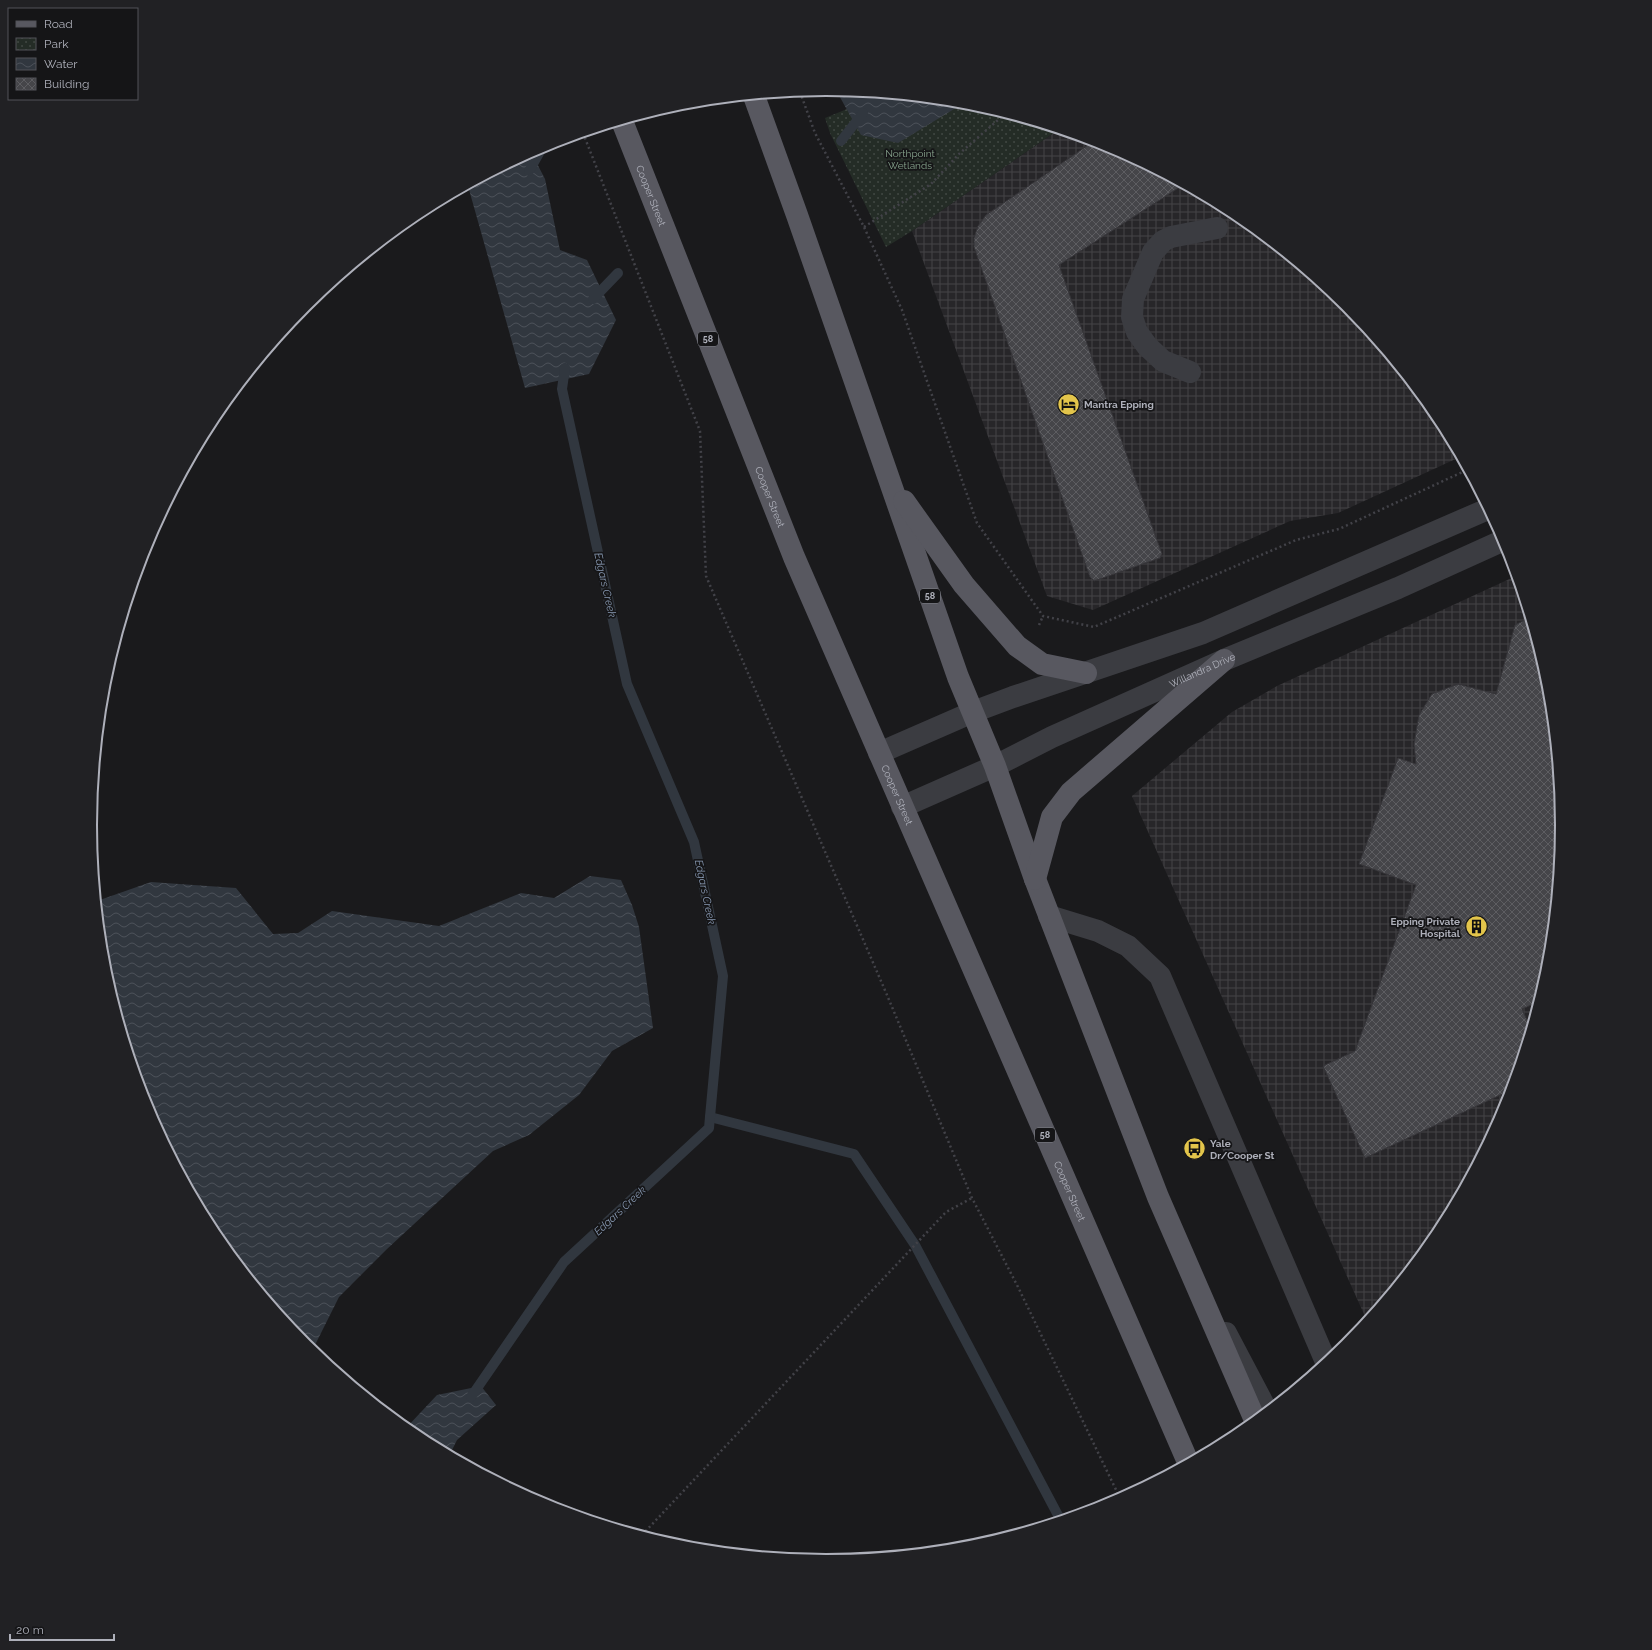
<svg xmlns="http://www.w3.org/2000/svg" width="1652" height="1650" font-family="Raleway,sans-serif">
<style>
.industrial{fill:url(#industrial-grid)}
.park{fill:url(#park-dots)}
.water{fill:url(#water-waves)}
.lines{fill:none;stroke-linecap:round;stroke-linejoin:round}
.stream{stroke:#31373f;stroke-width:10}
.building{fill:url(#building-cross-hatch);stroke:#353438}
.path{stroke:#424248;stroke-width:2.5;stroke-dasharray:2 3;stroke-linecap:butt}
.minor{stroke:#3b3c41;stroke-width:22}
.major{stroke:#585860;stroke-width:22}
.labels{text-anchor:middle;dominant-baseline:central;stroke-width:3.5;stroke-linejoin:round;paint-order:stroke}
.shield{fill:#151517;stroke:#808289;stroke-width:1}
.shield-label{font-size:9px;font-weight:bold;fill:#aeb0ba}
.park-label{font-size:10px;fill:#87a38d;stroke:#151517}
.street-label{font-size:10px;fill:#aeb0ba;stroke:#151517}
.poi-label{font-size:10px;font-weight:bold;fill:#aeb0ba;stroke:#151517;text-anchor:start}
.water-label{font-size:11px;font-style:italic;fill:#8899b2;stroke:#151517}
.rim{fill:none;stroke:#aeb0ba;stroke-width:2}
</style>
<defs>
<pattern id="industrial-grid" width="8" height="8" patternUnits="userSpaceOnUse"><rect width="8" height="8" fill="#272629"/><path d="M0 4h8M4 0v8" fill="none" stroke="#444346"/></pattern>
<pattern id="park-dots" width="8" height="8" patternUnits="userSpaceOnUse"><rect width="8" height="8" fill="#242c26"/><path d="M2 2h.1M6 6h.1" fill="none" stroke="#414843" stroke-width="1.8" stroke-linecap="round"/></pattern>
<pattern id="water-waves" width="16" height="10" patternUnits="userSpaceOnUse"><rect width="16" height="10" fill="#31373f"/><path d="M0 5q4-4 8 0t8 0" fill="none" stroke="#4c5159"/></pattern>
<pattern id="building-cross-hatch" width="8" height="8" patternUnits="userSpaceOnUse"><rect width="8" height="8" fill="#454549"/><path d="M0 0l8 8M0 8l8-8" fill="none" stroke="#5d5d61"/></pattern>
</defs>
<rect width="100%" height="100%" fill="#1a1a1c"/>
<!-- industrial -->
<g class="industrial">
<polygon points="1058,130 1108,145 1235,213 1347,305 1438,416 1460,457 1338,513 1290,521 1093,610 1047,596 912,231"/>
<polygon points="1516,576 1548,682 1562,825 1548,969 1506,1107 1438,1234 1367,1321 1132,796 1232,712 1277,686"/>
</g>
<!-- park -->
<polygon class="park" points="851,91 970,103 1058,130 912,231 886,247 830,133 825,118 847,109"/>
<!-- water -->
<g class="water">
<polygon points="836,90 964,103 898,143 861,135"/>
<polygon points="531,152 545,179 560,250 587,260 616,320 589,374 525,388 468,186"/>
<polygon points="590,876 621,880 632,905 639,927 653,1028 612,1051 579,1095 529,1135 493,1151 387,1249 339,1297 312,1351 305,1345 214,1234 146,1106 104,968 97,901 151,882 236,888 273,934 298,933 332,911 439,926 521,893 554,898"/>
<polygon points="481,1386 496,1405 457,1440 450,1454 417,1437 406,1428 437,1395"/>
</g>
<g class="lines">
<!-- stream -->
<g class="stream">
<polyline points="841,141 863,113"/>
<polyline points="529,171 543,146"/>
<polyline points="593,299 618,273"/>
<polyline points="710,1117 854,1154 915,1245 1060,1519"/>
<polyline points="471,1397 564,1262 709,1128 710,1117 723,976 694,842 627,684 562,389 565,368"/>
</g>
</g>
<!-- building -->
<g class="building">
<polygon points="1094,141 1108,145 1183,185 1059,265 1162,554 1160,558 1094,581 1090,577 974,247 974,238 978,226 986,215"/>
<polygon points="1529,618 1548,682 1562,825 1548,969 1538,1002 1522,1009 1530,1027 1511,1090 1365,1158 1323,1066 1355,1051 1416,885 1359,864 1398,758 1416,764 1414,744 1419,715 1432,694 1458,684 1496,694 1515,625"/>
</g>
<g class="lines">
<!-- path -->
<g class="path">
<polyline points="800,92 815,133 864,227 902,310 977,523 1043,616 1094,627 1296,540 1339,529 1467,470"/>
<polyline points="583,133 700,431 706,576 887,995 972,1198 1018,1287 1120,1498"/>
<polyline points="864,227 931,184 960,153 1005,114"/>
<polyline points="1039,625 1043,616"/>
<polyline points="642,1535 946,1212 972,1198"/>
</g>
<!-- minor -->
<g class="minor">
<polyline points="1190,372 1163,361 1147,346 1137,332 1132,317 1133,299 1153,252 1163,241 1171,237 1217,228"/>
<polyline points="879,753 973,712 1013,697 1203,633 1488,509"/>
<path id="s1" d="M902,807l93,-41 57,-29 172,-77 174,-72 106,-48"/>
<polyline points="1049,916 1098,931 1128,946 1160,976 1326,1362"/>
<polyline points="1226,1333 1267,1411"/>
</g>
<!-- major -->
<g class="major">
<polyline points="754,96 797,215 958,677 995,766 1035,879 1158,1197 1255,1420"/>
<path id="s2" d="M622,121l172,436 394,905"/>
<polyline points="904,501 964,585 1017,646 1042,664 1086,673"/>
<polyline points="1035,879 1052,817 1071,792 1224,660"/>
</g>
</g>
<!-- icons -->
<defs>
<symbol id="hotel-disc" viewBox="-11 -11 22 22"><circle r="9.5" fill="#e3c54b" stroke="#151517"/><path d="M-6-4.5h1.5V1H6V5H4.5V3h-9V5H-6ZM-4 0a1.8 1.8 0 1 1 3.6 0ZM.5 0V-2.5h3Q6-2.5 6 0Z" fill="#111"/></symbol>
<symbol id="building-disc" viewBox="-11 -11 22 22"><circle r="9.5" fill="#e3c54b" stroke="#151517"/><path d="M-4-6H4V6H1V3H-1V6H-4ZM-2.5-4.3h1.7v1.8h-1.7ZM.8-4.3h1.7v1.8H.8ZM-2.5-1h1.7V.8h-1.7ZM.8-1h1.7V.8H.8Z" fill="#111"/></symbol>
<symbol id="bus-disc" viewBox="-11 -11 22 22"><circle r="9.5" fill="#e3c54b" stroke="#151517"/><path d="M-5-6H5V4H4V6H2V4H-2V6H-4V4H-5ZM-3.5-4V0h7V-4ZM-3.5 1.2v1.5H-2V1.2ZM2 1.2v1.5H3.5V1.2Z" fill="#111"/></symbol>
</defs>
<g fill-rule="evenodd">
<use href="#hotel-disc" x="1056" y="392" width="25" height="25"/>
<use href="#building-disc" x="1464" y="914" width="25" height="25"/>
<use href="#bus-disc" x="1182" y="1136" width="25" height="25"/>
</g>
<g class="labels">
<!-- shield labels -->
<g class="shield">
<rect x="698" y="332" width="20" height="14" rx="3"/>
<rect x="920" y="589" width="20" height="14" rx="3"/>
<rect x="1035" y="1128" width="20" height="14" rx="3"/>
</g>
<g class="shield-label">
<text x="708" y="339">58</text>
<text x="930" y="596">58</text>
<text x="1045" y="1135">58</text>
</g>
<!-- park labels -->
<g class="park-label">
<text x="910" y="153">Northpoint<tspan x="910" dy="12">Wetlands</tspan></text>
</g>
<!-- street labels -->
<g class="street-label">
<text stroke="none"><textPath href="#s2" startOffset="80">Cooper Street</textPath></text>
<text stroke="none"><textPath href="#s2" startOffset="404">Cooper Street</textPath></text>
<text stroke="none"><textPath href="#s1" startOffset="330">Willandra Drive</textPath></text>
<text stroke="none"><textPath href="#s2" startOffset="728">Cooper Street</textPath></text>
<text stroke="none"><textPath href="#s2" startOffset="1160">Cooper Street</textPath></text>
</g>
<!-- poi labels -->
<g class="poi-label">
<text x="1084" y="404">Mantra Epping</text>
<text x="1460" y="921" text-anchor="end">Epping Private<tspan x="1460" dy="12">Hospital</tspan></text>
<text x="1210" y="1143">Yale<tspan x="1210" dy="12">Dr/Cooper St</tspan></text>
</g>
<!-- water labels -->
<g class="water-label">
<text transform="translate(605 585) rotate(77)">Edgars Creek</text>
<text transform="translate(705 892) rotate(78)">Edgars Creek</text>
<text transform="translate(620 1211) rotate(-43)">Edgars Creek</text>
</g>
</g>
<!-- crop -->
<path d="M0 0H1652V1650H0ZM97 825a729 729 0 1 1 1458 0a729 729 0 1 1-1458 0Z" fill="#212124" fill-rule="evenodd"/>
<path class="rim" d="M97 825a729 729 0 1 1 1458 0a729 729 0 1 1-1458 0Z"/>
<!-- legend -->
<rect x="8" y="8" width="130" height="92" fill="#151517" stroke="#525358"/>
<rect x="16" y="21" width="20" height="6" fill="#585860" stroke="#525358"/>
<text x="44" y="28" font-size="12" fill="#aeb0ba">Road</text>
<rect x="16" y="38" width="20" height="12" fill="url(#park-dots)" stroke="#525358"/>
<text x="44" y="48" font-size="12" fill="#aeb0ba">Park</text>
<rect x="16" y="58" width="20" height="12" fill="url(#water-waves)" stroke="#525358"/>
<text x="44" y="68" font-size="12" fill="#aeb0ba">Water</text>
<rect x="16" y="78" width="20" height="12" fill="url(#building-cross-hatch)" stroke="#525358"/>
<text x="44" y="88" font-size="12" fill="#aeb0ba">Building</text>
<!-- scale -->
<path d="M10 1634v6h104v-6" fill="none" stroke="#aeb0ba" stroke-width="2"/>
<text x="16" y="1634" font-size="12" fill="#aeb0ba" stroke="#151517" stroke-width="3" paint-order="stroke">20 m</text>
</svg>
